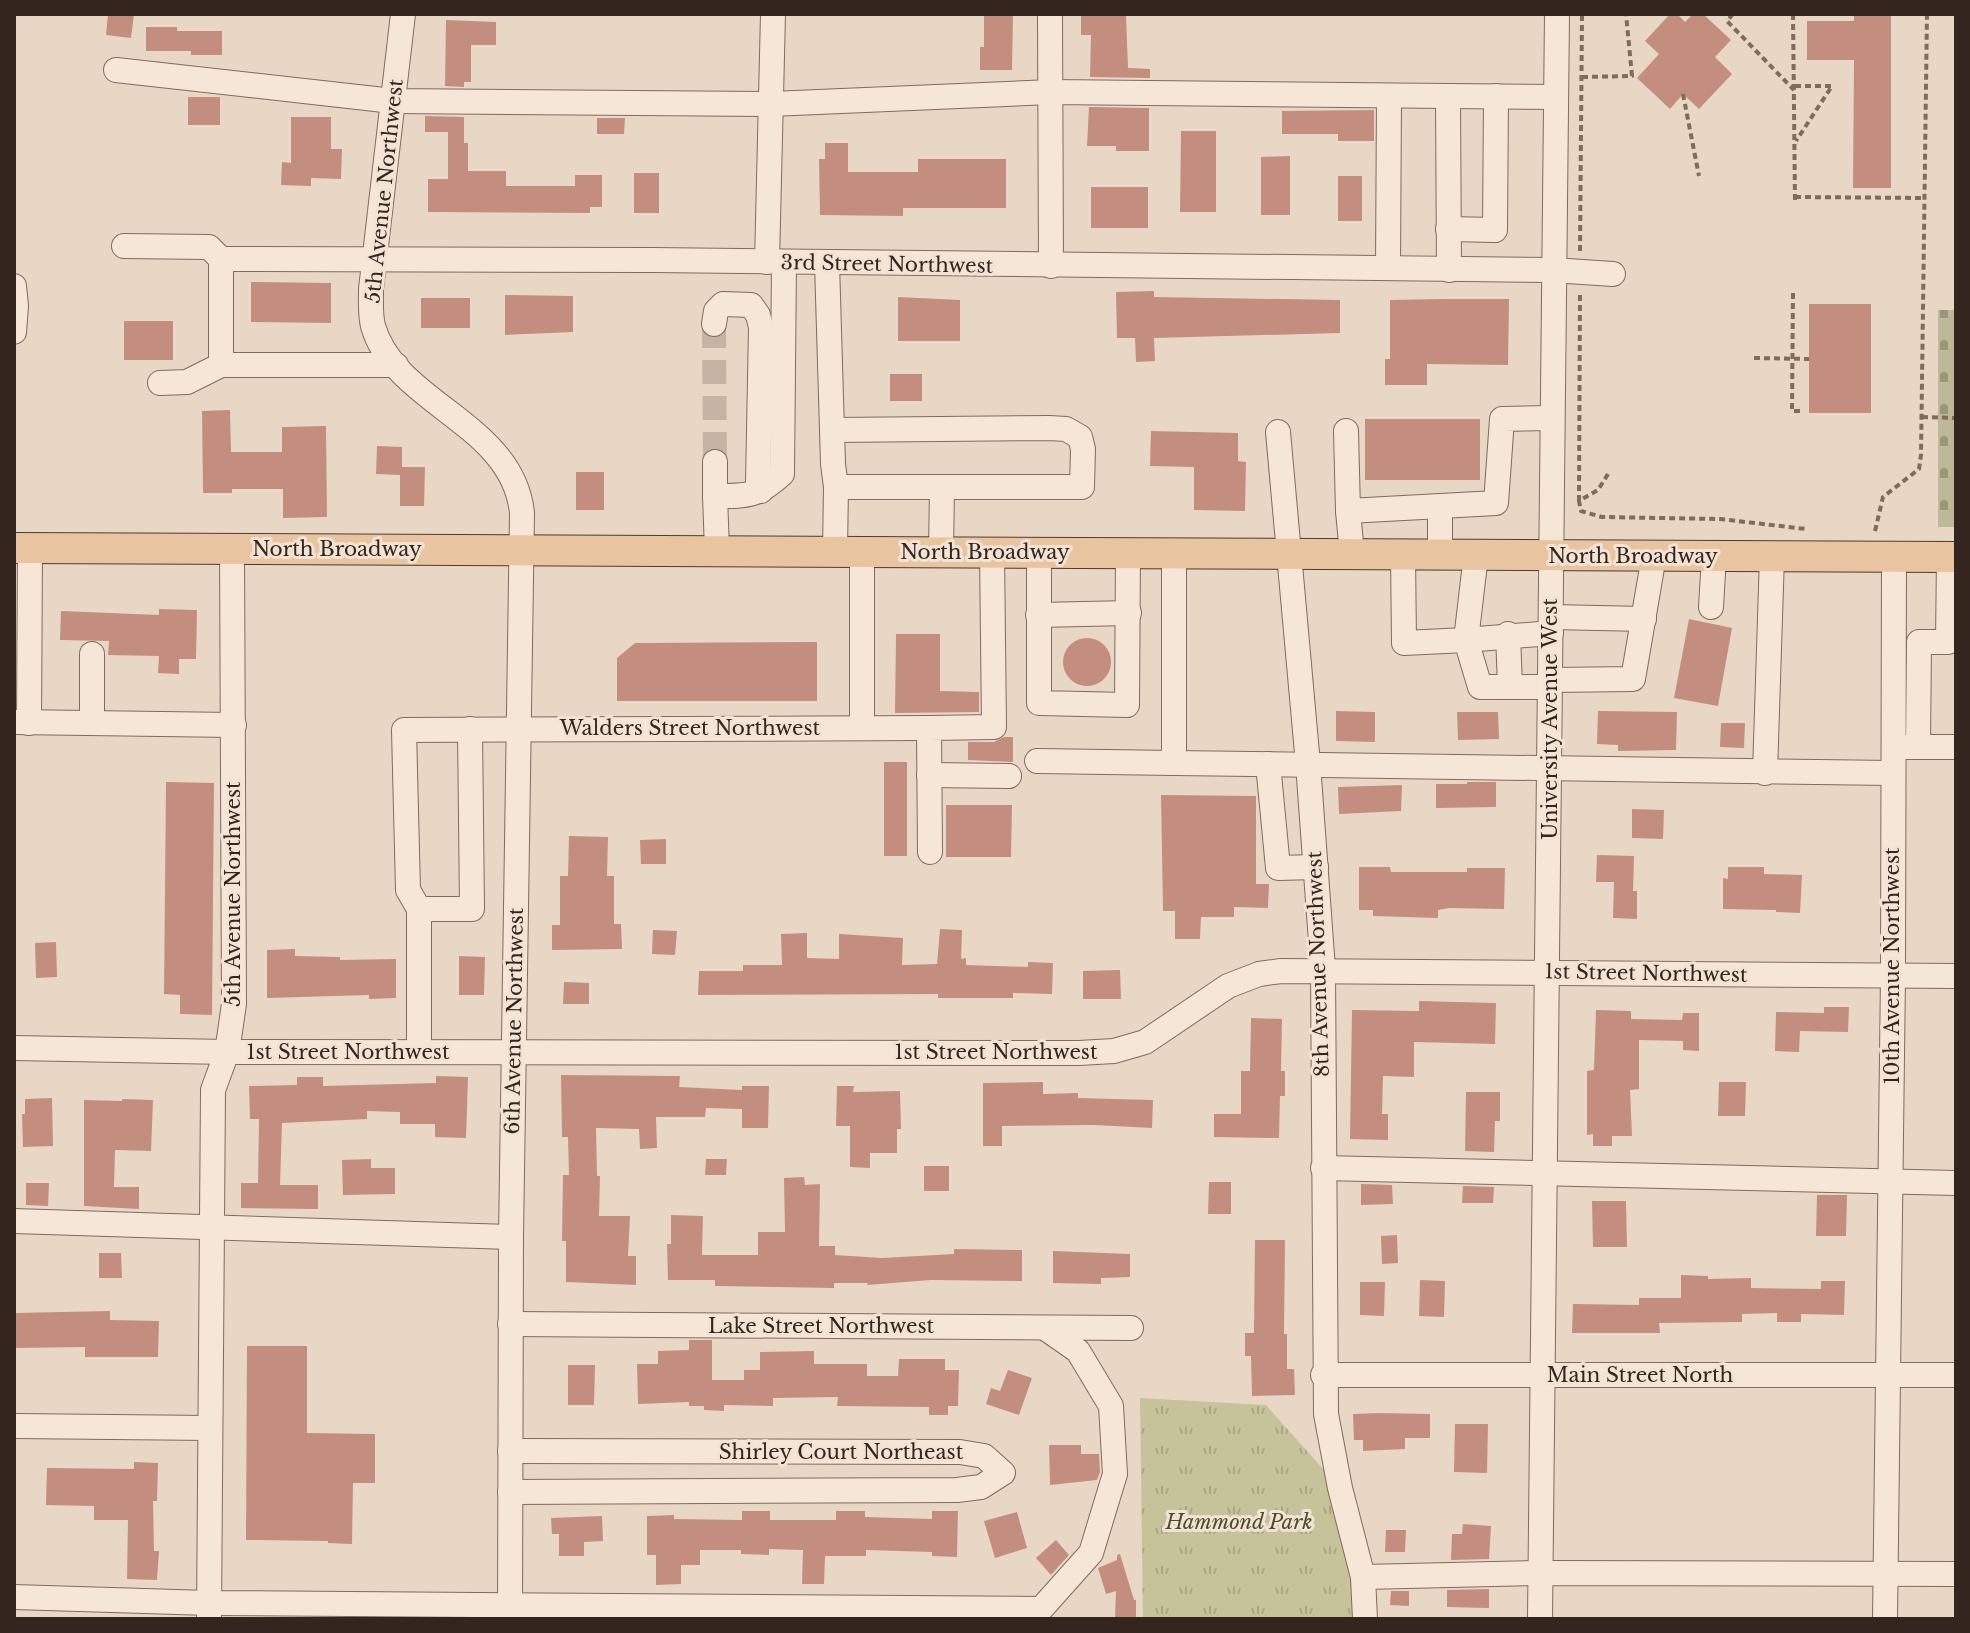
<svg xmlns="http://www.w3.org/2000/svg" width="1970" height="1633" font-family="'Libre Baskerville',serif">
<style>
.cemetery{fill:url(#cemetery-stones)}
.park{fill:url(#park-tufts)}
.building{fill:#c48e7e}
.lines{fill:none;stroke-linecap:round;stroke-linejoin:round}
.minor-tunnel{stroke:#c5b3a4;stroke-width:24;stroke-dasharray:24 12;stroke-linecap:butt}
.minor-casing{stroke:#826a5d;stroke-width:26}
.major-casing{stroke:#513931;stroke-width:32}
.path{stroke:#826a5d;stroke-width:4;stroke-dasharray:6 4;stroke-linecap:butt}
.minor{stroke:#f5e6d7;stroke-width:24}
.major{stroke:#e9c4a0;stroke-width:30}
.labels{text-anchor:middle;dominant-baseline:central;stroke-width:6;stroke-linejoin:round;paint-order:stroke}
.street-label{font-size:20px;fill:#34251f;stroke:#f2e3d4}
.park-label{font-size:20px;font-style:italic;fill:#4c4e28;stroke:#f2e3d4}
</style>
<defs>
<pattern id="cemetery-stones" width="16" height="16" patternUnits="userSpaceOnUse" patternTransform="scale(2)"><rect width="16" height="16" fill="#bcb998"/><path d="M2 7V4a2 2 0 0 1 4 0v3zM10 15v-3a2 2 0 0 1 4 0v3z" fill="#9a967b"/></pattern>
<pattern id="park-tufts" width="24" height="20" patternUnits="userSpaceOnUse" patternTransform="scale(2)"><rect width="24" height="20" fill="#c6c39a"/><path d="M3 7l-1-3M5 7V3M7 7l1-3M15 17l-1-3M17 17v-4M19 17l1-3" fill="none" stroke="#aba784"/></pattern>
</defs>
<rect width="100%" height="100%" fill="#e9d7c5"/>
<!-- cemetery -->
<rect class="cemetery" x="1938" y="310" width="18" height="217"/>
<!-- park -->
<polygon class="park" points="1140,1398 1266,1405 1340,1488 1357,1609 1356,1619 1143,1619"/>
<!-- building -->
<g class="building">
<polygon points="108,14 134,14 131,38 106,35"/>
<polygon points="984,14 1013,14 1012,70 980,70 980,47 984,47"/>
<polygon points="1670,14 1677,14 1685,22 1693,14 1703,14 1731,40 1715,57 1732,74 1699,109 1683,94 1670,109 1637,78 1659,54 1645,41"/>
<polygon points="1854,14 1891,14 1891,188 1853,188 1854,60 1807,60 1807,21 1854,21"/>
<polygon points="1081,16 1126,16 1128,68 1150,69 1150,78 1090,77 1091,35 1081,35"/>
<polygon points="446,20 496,22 496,45 471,45 471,82 464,82 464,87 445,86"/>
<polygon points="146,27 177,27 177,31 222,31 222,55 191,55 191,51 146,51"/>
<rect x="188" y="97" width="32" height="28"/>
<polygon points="1089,107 1149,108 1149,151 1116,151 1116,146 1087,146"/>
<polygon points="1374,110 1374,141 1338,141 1338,134 1282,134 1282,111"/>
<polygon points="425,116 464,117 464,143 468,143 468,171 506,171 506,186 575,186 575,175 602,175 602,207 590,207 590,213 428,212 428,179 448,179 448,132 425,132"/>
<polygon points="291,117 331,117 331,149 342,149 341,179 311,178 311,186 281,185 282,162 291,163"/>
<polygon points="597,118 625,118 624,134 597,134"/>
<polygon points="1181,131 1216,131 1216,212 1180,212"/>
<polygon points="825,143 848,143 848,172 918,172 918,159 1006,159 1006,208 903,208 903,216 820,215 819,159 825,159"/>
<polygon points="1290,156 1290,215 1261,215 1261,157"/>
<rect x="634" y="173" width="25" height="40"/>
<rect x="1338" y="176" width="24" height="45"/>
<rect x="1091" y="187" width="57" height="41"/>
<polygon points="251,282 331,283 331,323 251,322"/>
<polygon points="1154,291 1154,297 1340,300 1340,333 1154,338 1155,361 1136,362 1135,338 1117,338 1116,292"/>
<polygon points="505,295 573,296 573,332 505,335"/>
<polygon points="898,297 960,300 960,341 898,341"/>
<rect x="421" y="298" width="49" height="30"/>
<polygon points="1442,299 1509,299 1508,365 1427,364 1427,385 1385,385 1385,359 1390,359 1390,300"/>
<rect x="1809" y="304" width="62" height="109"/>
<rect x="124" y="321" width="49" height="39"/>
<rect x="890" y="374" width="32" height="27"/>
<polygon points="230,410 231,452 282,452 282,427 326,426 327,517 283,518 283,489 232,489 232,493 203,493 202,411"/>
<rect x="1365" y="419" width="115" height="61"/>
<polygon points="1151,431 1238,433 1238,461 1246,462 1245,511 1194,510 1194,467 1150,466"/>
<polygon points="377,446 402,447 402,467 425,467 424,506 400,506 400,475 376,474"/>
<rect x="576" y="472" width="28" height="38"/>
<polygon points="159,609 197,610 196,659 179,659 179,674 158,673 159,656 108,655 109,641 60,640 61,611 159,615"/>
<polygon points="1689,619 1732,628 1718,706 1674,698"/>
<polygon points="896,634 940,634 940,691 979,692 979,712 895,713"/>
<circle cx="1087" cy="662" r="24"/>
<polygon points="817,642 817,701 617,701 617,658 635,643"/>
<polygon points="1336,711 1375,712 1375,742 1336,741"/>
<polygon points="1598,711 1677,712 1676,750 1618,751 1618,745 1597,744"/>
<polygon points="1457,712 1498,712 1499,739 1458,740"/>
<polygon points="1721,723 1745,723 1744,748 1720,747"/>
<polygon points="1004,737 1013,737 1013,762 968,760 968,742 994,742"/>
<rect x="884" y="762" width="23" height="94"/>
<polygon points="166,782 214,783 212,1015 180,1014 180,995 164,994"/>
<polygon points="1467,782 1496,782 1496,807 1436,808 1436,784 1467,784"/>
<polygon points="1402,785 1401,811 1339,814 1338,787"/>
<polygon points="1161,795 1256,796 1256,884 1269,884 1268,908 1234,907 1234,917 1201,917 1200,939 1175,939 1175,911 1163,911"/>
<polygon points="946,805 1012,805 1011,857 946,857"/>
<polygon points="1632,809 1664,810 1663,839 1632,838"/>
<polygon points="569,836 608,837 607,876 614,876 614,924 621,924 622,949 552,950 552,925 560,925 560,876 568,876"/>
<polygon points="666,839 666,864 641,864 640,840"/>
<polygon points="1597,855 1634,856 1633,891 1637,891 1637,919 1613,918 1614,882 1596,882"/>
<polygon points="1359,867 1390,867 1391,872 1467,872 1467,868 1505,868 1504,909 1449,908 1438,910 1438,918 1373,916 1373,910 1359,910"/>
<polygon points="1728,867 1764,867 1764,874 1802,875 1800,913 1776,912 1776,910 1723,909 1723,878 1728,879"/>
<polygon points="940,929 962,930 961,959 966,958 966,965 1028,967 1028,962 1053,963 1052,994 1013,993 1013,998 938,998 938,994 698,995 699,971 743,971 743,965 782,965 781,934 807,933 807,958 839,959 839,934 903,938 902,965 937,964"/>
<polygon points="653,930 677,931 675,955 652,954"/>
<polygon points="56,942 57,977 36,978 35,943"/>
<polygon points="295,949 295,956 340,957 340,960 396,959 396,998 369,999 369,995 267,998 267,950"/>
<polygon points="459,956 485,957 484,995 459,995"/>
<polygon points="1120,970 1121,999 1083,999 1083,971"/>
<polygon points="564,982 589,983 589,1004 563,1004"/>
<polygon points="1419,1001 1496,1003 1495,1044 1414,1042 1414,1077 1383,1076 1382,1114 1388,1114 1388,1140 1350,1139 1352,1010 1419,1011"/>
<polygon points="1824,1007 1849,1007 1848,1032 1800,1031 1799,1052 1775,1051 1776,1012 1824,1013"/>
<polygon points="1596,1010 1631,1011 1631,1019 1682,1020 1683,1013 1699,1013 1699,1051 1683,1050 1683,1041 1639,1040 1639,1089 1630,1090 1632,1136 1612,1136 1612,1146 1593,1146 1593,1134 1587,1135 1587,1071 1594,1070"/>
<polygon points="1251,1018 1282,1019 1281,1071 1285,1071 1285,1096 1280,1096 1279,1138 1214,1137 1214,1114 1241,1114 1241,1071 1250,1071"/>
<polygon points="561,1075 680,1076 679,1087 742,1090 742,1086 769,1086 768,1128 742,1128 742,1109 706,1108 705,1117 656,1117 657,1148 640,1149 639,1129 596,1128 597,1176 600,1176 599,1216 630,1216 628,1256 636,1256 636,1285 566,1282 566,1241 562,1241 563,1175 569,1175 568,1137 562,1137"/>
<polygon points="436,1076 468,1077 466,1138 435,1137 435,1124 400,1124 400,1112 367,1111 367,1119 282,1123 280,1185 318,1185 318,1209 241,1208 241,1183 258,1183 259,1119 250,1119 249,1086 297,1085 297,1077 323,1077 323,1086 436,1083"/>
<polygon points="1043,1082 1043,1094 1078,1093 1078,1098 1153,1100 1152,1128 1094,1125 1002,1126 1002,1146 983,1146 983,1083"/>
<polygon points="1719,1082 1746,1082 1745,1116 1718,1116"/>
<polygon points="837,1086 854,1086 853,1092 900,1091 901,1129 897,1129 897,1153 870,1153 870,1168 850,1167 850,1126 836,1126"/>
<polygon points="1466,1092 1500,1092 1500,1121 1495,1121 1494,1152 1465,1151"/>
<polygon points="52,1098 53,1146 23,1147 22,1114 25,1114 25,1099"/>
<polygon points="122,1099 153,1100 151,1151 115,1150 114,1187 139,1187 139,1209 84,1206 84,1100 122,1101"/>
<polygon points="371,1159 371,1168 395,1168 395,1194 343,1195 342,1160"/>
<polygon points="706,1159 727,1159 726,1175 705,1175"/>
<rect x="924" y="1166" width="25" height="25"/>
<polygon points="804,1177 805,1185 820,1184 819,1246 835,1246 835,1255 882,1258 954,1254 954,1249 1022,1250 1022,1281 931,1280 867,1285 868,1283 834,1283 834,1288 715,1286 715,1280 668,1280 667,1244 671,1244 671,1215 703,1216 702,1255 758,1255 758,1232 785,1232 784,1178"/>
<polygon points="1209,1182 1231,1182 1231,1214 1208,1214"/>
<polygon points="26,1183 49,1183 48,1206 26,1205"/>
<polygon points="1361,1184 1392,1185 1393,1204 1361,1205"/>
<polygon points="1463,1186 1494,1187 1493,1203 1462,1203"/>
<polygon points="1817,1195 1847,1195 1846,1236 1816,1236"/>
<polygon points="1592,1201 1626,1201 1627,1247 1593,1247"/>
<polygon points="1397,1235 1398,1263 1382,1264 1381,1236"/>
<polygon points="1255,1240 1285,1240 1284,1334 1287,1334 1287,1369 1294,1369 1295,1395 1252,1396 1251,1356 1245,1356 1245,1333 1254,1333"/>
<polygon points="1053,1251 1130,1254 1130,1277 1101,1278 1101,1284 1053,1283"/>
<polygon points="99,1253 121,1253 122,1278 99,1278"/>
<polygon points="1681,1275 1708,1276 1708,1279 1751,1278 1751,1288 1821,1289 1821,1281 1845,1281 1844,1315 1801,1314 1801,1322 1777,1322 1777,1313 1742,1314 1742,1322 1659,1323 1660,1333 1572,1333 1573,1304 1639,1305 1639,1298 1681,1298"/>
<polygon points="1420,1280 1445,1281 1444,1317 1419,1316"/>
<polygon points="1360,1282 1385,1282 1384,1316 1360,1315"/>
<polygon points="110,1311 110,1320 159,1321 158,1357 85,1357 85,1347 14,1348 14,1313"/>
<polygon points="689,1340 712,1340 712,1380 744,1380 744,1370 760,1370 760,1352 814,1351 814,1364 867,1364 867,1376 898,1376 899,1359 945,1359 945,1370 959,1370 958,1406 948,1406 948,1415 929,1415 929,1407 837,1406 838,1397 773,1398 773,1406 724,1405 724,1411 704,1410 704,1406 689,1406 689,1402 638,1404 637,1364 658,1364 658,1351 689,1350"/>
<polygon points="247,1346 307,1346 307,1433 375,1434 375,1483 353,1483 352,1544 328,1543 328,1541 246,1540"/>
<polygon points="568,1365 595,1365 594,1405 568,1405"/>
<polygon points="1008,1370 1032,1378 1019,1415 986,1404 991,1388 1000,1391"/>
<polygon points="1379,1413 1430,1414 1430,1438 1405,1438 1405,1449 1363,1451 1363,1440 1354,1440 1353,1414"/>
<polygon points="1455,1424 1488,1424 1487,1473 1454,1472"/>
<polygon points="1049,1445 1081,1445 1081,1454 1099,1454 1100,1472 1097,1480 1050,1485"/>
<polygon points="134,1462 158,1463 157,1501 153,1501 154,1551 159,1551 157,1580 127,1579 128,1520 94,1520 94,1506 46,1505 47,1468 134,1469"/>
<polygon points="742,1511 770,1511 770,1520 836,1520 836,1511 865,1511 865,1517 932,1519 932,1511 958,1511 957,1557 932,1556 932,1552 866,1550 866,1556 825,1556 824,1584 802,1584 803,1550 769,1549 769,1555 741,1554 741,1550 700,1550 700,1565 681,1565 681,1584 656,1585 656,1555 647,1555 647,1516 674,1515 674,1519 742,1520"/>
<polygon points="1017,1512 1027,1548 995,1558 984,1521"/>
<polygon points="602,1516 603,1541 584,1542 584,1556 559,1556 559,1534 552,1534 551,1518"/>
<polygon points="1463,1524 1491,1526 1489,1559 1451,1560 1452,1534 1462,1534"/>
<polygon points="1386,1530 1406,1530 1405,1552 1385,1552"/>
<polygon points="1056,1540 1069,1555 1051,1575 1036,1558"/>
<polygon points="1120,1554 1134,1600 1136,1600 1136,1619 1115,1619 1116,1591 1106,1594 1098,1568 1117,1560 1117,1555"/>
<polygon points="1489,1589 1489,1608 1447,1607 1447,1590"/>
<polygon points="1391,1591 1409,1591 1409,1606 1390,1605"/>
</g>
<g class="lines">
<!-- minor-tunnel -->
<polyline class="minor-tunnel" points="714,324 715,462"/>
<defs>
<g id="minor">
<path d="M403,14l-32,275c0,12 -1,25 2,37 22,78 140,97 149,187l-11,724 -1,382"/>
<polyline points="1050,14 1051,266"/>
<polyline points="116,70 393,101 771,104 1051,92 1556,97"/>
<polyline points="1448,96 1449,270"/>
<polyline points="1448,229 1495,230 1496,96"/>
<polyline points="124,246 209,247 221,259 221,365 396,365"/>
<polyline points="221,259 652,260 1552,270 1613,274"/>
<polyline points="767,262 773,14"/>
<polyline points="827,263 833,464 836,487 835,551"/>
<polyline points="1388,268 1389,96"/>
<polyline points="14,286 16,306 14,332"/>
<polyline points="714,324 716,311 723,304 751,305 758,315 761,327 758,482 761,491"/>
<polyline points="160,383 187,382 221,365"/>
<polyline points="834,430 1049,428 1066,429 1080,437 1083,449 1082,487 942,487"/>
<polyline points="1346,431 1348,511 1496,503 1502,419 1551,418"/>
<polyline points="1278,432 1308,764 1323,969 1326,1414 1340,1488 1363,1577 1365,1619"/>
<polyline points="715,462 715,496"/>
<polyline points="836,487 942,487 941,552"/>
<polyline points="1440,506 1440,555"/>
<polyline points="1348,511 1352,554"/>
<path d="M717,550l-2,-54c32,0 42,1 67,-22l2,-211"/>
<polyline points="862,551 862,728"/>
<polyline points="1039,552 1039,703 1127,705 1128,553"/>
<polyline points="1403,554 1404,643 1466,640 1480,687 1550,687"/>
<polyline points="1476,555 1466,640 1551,633"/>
<polyline points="1711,607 1714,556"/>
<polyline points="1038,615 1129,613"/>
<polyline points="1551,617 1644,619"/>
<polyline points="1508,634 1510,687"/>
<polyline points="1550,680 1633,679 1654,556"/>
<polyline points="14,722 234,725"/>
<polyline points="29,723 30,548"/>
<polyline points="92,723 92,654"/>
<polyline points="1918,746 1919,642 1948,642 1949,557"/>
<polyline points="1902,747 1956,747"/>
<polyline points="1037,761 1174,763 1174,553"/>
<polyline points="1174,763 1893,773"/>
<polyline points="1268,764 1278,868 1316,867"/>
<polyline points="1765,773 1772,556"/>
<polyline points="929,775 1009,776"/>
<polyline points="930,852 929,728 994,727 992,552"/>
<polyline points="419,909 472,909 470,729"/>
<polyline points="14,1048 227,1052 1079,1053 1114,1051 1145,1042 1228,986 1259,974 1281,971 1956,976"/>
<polyline points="419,1052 419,909 408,890 404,730 929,728"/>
<polyline points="1323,1168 1956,1183"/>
<polyline points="14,1221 511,1237"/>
<polyline points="510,1324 1131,1328"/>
<polyline points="1323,1375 1956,1375"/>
<polyline points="14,1426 209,1428"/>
<polyline points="510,1451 960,1452 984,1456 1003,1473 981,1487 957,1490 510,1492"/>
<polyline points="1363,1577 1540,1573 1956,1574"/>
<polyline points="14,1597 209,1603 1041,1609 1091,1553 1115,1474 1111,1406 1078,1351 1045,1328"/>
<polyline points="209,1617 213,1090 227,1052 234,1004 232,548"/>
<polyline points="1540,1619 1557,14"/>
<polyline points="1885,1619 1893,975 1894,557"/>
</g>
<polyline id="major" points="14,548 1956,557"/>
</defs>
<!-- minor casing -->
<use href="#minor" class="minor-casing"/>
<!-- major casing -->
<use href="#major" class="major-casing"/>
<!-- path -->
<g class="path">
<polyline points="1733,14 1727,21 1794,90"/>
<polyline points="1793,14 1795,201"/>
<polyline points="1582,77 1632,76 1626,14"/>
<polyline points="1795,86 1832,86 1796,141"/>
<polyline points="1683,94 1699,176"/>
<polyline points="1795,197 1924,198"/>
<polyline points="1580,251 1582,14"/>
<polyline points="1793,293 1792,411 1804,411"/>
<polyline points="1754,358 1809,359"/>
<polyline points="1922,417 1956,418"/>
<polyline points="1608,474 1598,490 1579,501 1581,511 1602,517 1720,519 1806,529"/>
<polyline points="1579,501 1580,292"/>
<polyline points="1875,531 1883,497 1919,469 1921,455 1927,14"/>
</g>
<!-- minor -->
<use href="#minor" class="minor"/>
<!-- major -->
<use href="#major" class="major"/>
</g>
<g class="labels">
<!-- street labels -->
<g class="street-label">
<text transform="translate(384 191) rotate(-84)">5th Avenue Northwest</text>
<text transform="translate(887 264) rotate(1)">3rd Street Northwest</text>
<text x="337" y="549">North Broadway</text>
<text x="985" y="552">North Broadway</text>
<text x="1633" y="556">North Broadway</text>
<text transform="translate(1550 719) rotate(-90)">University Avenue West</text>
<text x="690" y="728">Walders Street Northwest</text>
<text transform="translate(233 894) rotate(-90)">5th Avenue Northwest</text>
<text transform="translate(1318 964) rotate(-92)">8th Avenue Northwest</text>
<text transform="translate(1892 966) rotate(-90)">10th Avenue Northwest</text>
<text transform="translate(1646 973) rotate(1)">1st Street Northwest</text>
<text transform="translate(514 1021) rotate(-89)">6th Avenue Northwest</text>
<text x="348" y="1052">1st Street Northwest</text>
<text x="996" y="1052">1st Street Northwest</text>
<text x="821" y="1326">Lake Street Northwest</text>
<text x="1640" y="1375">Main Street North</text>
<text x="841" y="1452">Shirley Court Northeast</text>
</g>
<!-- park labels -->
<g class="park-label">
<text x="1239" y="1522">Hammond Park</text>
</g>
</g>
<!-- border -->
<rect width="1970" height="1633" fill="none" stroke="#34251f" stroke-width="32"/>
</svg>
